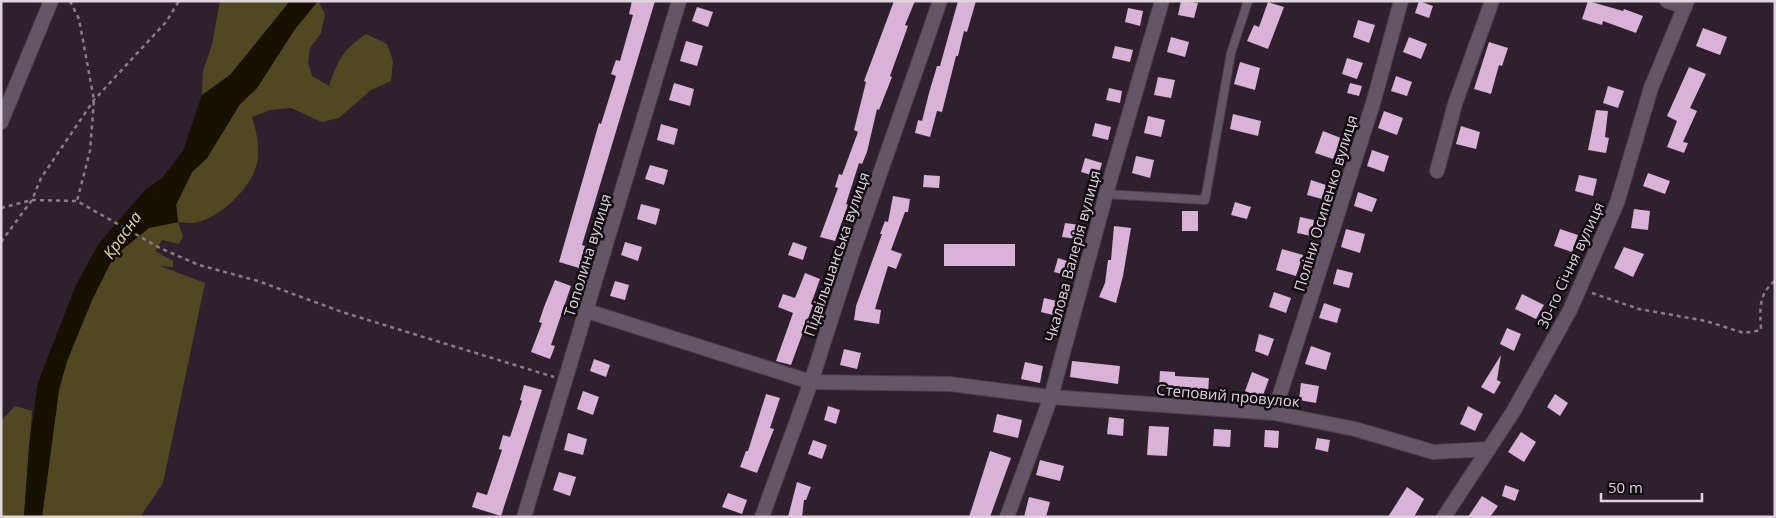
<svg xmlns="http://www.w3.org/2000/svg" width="1776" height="518" font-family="'Open Sans',sans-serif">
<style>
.green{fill:#504821}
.water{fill:#161100}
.building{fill:#d8b3d7}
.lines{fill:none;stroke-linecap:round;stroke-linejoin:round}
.service-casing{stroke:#4a3f49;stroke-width:10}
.minor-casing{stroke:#4a3f49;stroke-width:16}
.path{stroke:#897e88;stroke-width:2.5;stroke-dasharray:4 4;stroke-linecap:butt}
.service{stroke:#645664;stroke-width:8}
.minor{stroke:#645664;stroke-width:14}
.labels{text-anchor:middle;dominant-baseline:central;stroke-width:5;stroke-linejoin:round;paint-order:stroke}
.street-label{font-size:15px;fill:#ded5dd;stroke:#120d12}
.water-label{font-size:16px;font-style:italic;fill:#e8da90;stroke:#120d12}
</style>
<rect width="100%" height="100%" fill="#2e212d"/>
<!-- green -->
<g class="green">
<polygon points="220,1 290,1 230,75 202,95 203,71 212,45"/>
<path d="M318,1l7,13 -4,19 -11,15 -2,14 4,14 17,10c10,-28 13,-35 37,-52l21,10 6,17 -2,20 -20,9 -32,28 -17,4 -31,-14 -21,2 -18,7c4,13 7,26 6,39 -1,27 -35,60 -60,66 -6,2 -14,0 -20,0l5,14 -4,8 -17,-4 -7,11 18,10v6l-13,-1 45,17 -42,200 -23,34h-98l17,-127 8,-29 25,-61 22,-44 35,-28 29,-6 -2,-17 16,-33 15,-14 33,-54 17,-16 38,-59z"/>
<polygon points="15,406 32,411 24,517 1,517 1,421"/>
</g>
<!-- water -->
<polygon class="water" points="290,1 318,1 295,29 257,88 240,104 207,158 192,172 176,205 178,222 149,228 114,256 92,300 67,361 59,390 42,517 24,517 29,446 38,382 76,285 98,245 112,228 146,189 162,178 183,151 202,95 230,75"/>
<!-- building -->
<g class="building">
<polygon points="632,1 655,1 582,245 585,246 579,268 559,262 599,123 601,124 616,76 611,74 616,60 620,61 633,15 629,14"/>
<polygon points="894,1 915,1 905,25 908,26 890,76 892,77 879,110 877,109 867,152 862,164 859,163 846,204 848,205 835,241 820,237 838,188 835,187 839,174 842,175 858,132 854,130 866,82 864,81"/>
<polygon points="958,1 976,1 967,32 964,31 958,56 956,56 942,112 937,111 930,137 915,133 918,120 922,121 929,93 937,66 940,66"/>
<polygon points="1181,1 1198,3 1194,18 1178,15"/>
<polygon points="1419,1 1433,6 1429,18 1415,13"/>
<polygon points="1588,1 1623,11 1624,9 1643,16 1636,33 1603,21 1602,25 1582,19"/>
<polygon points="1268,2 1284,7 1268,49 1247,41 1254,25 1259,27"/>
<polygon points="697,7 713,12 708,27 692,21"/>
<polygon points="1128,8 1143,11 1140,26 1125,22"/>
<polygon points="1358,20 1375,25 1369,43 1353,37"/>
<polygon points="1703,28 1727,37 1720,55 1696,46"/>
<polygon points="1171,37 1189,42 1185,57 1167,52"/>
<polygon points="1409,37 1427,44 1421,59 1403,52"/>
<polygon points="686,41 703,46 697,66 680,61"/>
<polygon points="1489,42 1508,48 1502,66 1499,65 1491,94 1474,89"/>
<polygon points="1115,46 1133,50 1130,62 1112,58"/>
<polygon points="1347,58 1363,63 1357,79 1342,74"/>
<polygon points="1240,62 1260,68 1255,90 1234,84"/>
<polygon points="1689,67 1706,74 1690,108 1697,111 1683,142 1688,143 1684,153 1667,147 1677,121 1667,116"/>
<polygon points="1396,76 1412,82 1407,96 1391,91"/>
<polygon points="1158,77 1175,80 1171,98 1154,95"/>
<polygon points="674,83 694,89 690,106 669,100"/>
<polygon points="1350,83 1362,86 1359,96 1347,93"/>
<polygon points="1608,86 1624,91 1618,108 1603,103"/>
<polygon points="1109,88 1122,91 1120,103 1106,100"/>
<polygon points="1596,110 1608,111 1605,137 1609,138 1606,153 1588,150"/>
<polygon points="1384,111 1403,118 1397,135 1378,128"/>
<polygon points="1233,114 1261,121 1258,136 1230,129"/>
<polygon points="1148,116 1165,120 1161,137 1144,133"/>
<polygon points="1095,123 1111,127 1108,140 1092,136"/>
<polygon points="661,124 678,129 674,145 657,140"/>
<polygon points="1461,126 1480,132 1476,149 1456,144"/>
<polygon points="1323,131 1341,138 1333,159 1315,153"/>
<polygon points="1372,150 1389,156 1384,172 1367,166"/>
<polygon points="1136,156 1154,160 1150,178 1132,173"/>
<polygon points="1085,158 1102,163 1098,177 1081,172"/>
<polygon points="650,165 668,170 664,185 645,179"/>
<polygon points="1648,173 1670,181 1665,194 1643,186"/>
<polygon points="924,175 940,176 939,188 923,187"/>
<polygon points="1579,175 1597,179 1593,196 1575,191"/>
<polygon points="1311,180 1326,185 1322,199 1307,195"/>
<polygon points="1358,192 1377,199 1372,212 1354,206"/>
<polygon points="893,196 910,199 908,212 905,212 891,250 902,254 896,269 888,266 875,309 881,310 879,324 854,320 856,306 882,234 880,234 885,221 888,222"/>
<polygon points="1235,202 1251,207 1247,219 1231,215"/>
<polygon points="641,204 660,209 656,225 637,219"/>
<polygon points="1634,209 1650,211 1648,230 1631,228"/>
<rect x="1182" y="211" width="16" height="20"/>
<polygon points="1300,217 1314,220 1311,236 1297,233"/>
<polygon points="1065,223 1080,225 1077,239 1062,237"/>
<polygon points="1114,226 1131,228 1123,276 1116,303 1099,297 1105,283 1108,260 1111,260"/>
<polygon points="1346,229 1365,234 1360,253 1341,247"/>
<polygon points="1560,229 1578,235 1572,252 1554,246"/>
<polygon points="625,242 642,247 638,261 621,255"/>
<polygon points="793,242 807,247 803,260 788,255"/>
<rect x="944" y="244" width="71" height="22"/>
<polygon points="1624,247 1644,254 1633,277 1614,268"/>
<polygon points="1282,249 1303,255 1296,276 1276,270"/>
<polygon points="1058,258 1073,263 1070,276 1054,272"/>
<polygon points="1337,269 1353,273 1349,288 1333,284"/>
<polygon points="805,273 820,279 811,304 813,305 791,365 776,361 793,313 778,307 783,294 795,298"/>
<polygon points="555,280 571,286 551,345 555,346 550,359 531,352 542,323 539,322 544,307"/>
<polygon points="615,281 629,285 625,300 610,296"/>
<polygon points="1274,292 1291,298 1286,313 1269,307"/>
<polygon points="1522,294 1544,305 1536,319 1515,309"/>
<polygon points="1044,298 1061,302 1057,316 1041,312"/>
<polygon points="1324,303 1341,309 1337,323 1319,318"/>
<polygon points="1507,328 1521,334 1514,351 1500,344"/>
<polygon points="1259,334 1274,339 1268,356 1255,351"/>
<polygon points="1311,346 1331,353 1326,370 1305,364"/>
<polygon points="844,349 861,353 857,369 840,365"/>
<polygon points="1501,355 1497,380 1501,382 1494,394 1481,387"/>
<polygon points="594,359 610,365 606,377 590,371"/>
<polygon points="1072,361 1120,366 1118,384 1070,377"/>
<polygon points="1025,362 1043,366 1040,383 1021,379"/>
<polygon points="1160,371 1175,372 1175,376 1209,378 1208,395 1192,394 1192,389 1159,388"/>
<polygon points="1252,372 1269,379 1262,398 1245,391"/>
<polygon points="1301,383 1319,386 1316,403 1299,400"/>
<polygon points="524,385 542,390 501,516 472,507 477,492 487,495 502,450 499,449 503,435 510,437 522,401 520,400"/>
<polygon points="583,391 599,397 593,415 577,409"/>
<polygon points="766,394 780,398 770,428 774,429 757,473 740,467 746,451 748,451"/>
<polygon points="1555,394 1568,403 1560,416 1547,407"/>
<polygon points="828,406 840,410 836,424 824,420"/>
<polygon points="1468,406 1483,414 1475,431 1460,424"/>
<polygon points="997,414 1022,420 1018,438 993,432"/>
<polygon points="1109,417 1124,419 1123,436 1107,434"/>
<polygon points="1149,426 1169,427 1167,456 1147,455"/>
<polygon points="1214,429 1231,430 1230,447 1213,446"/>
<polygon points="1265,430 1279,431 1278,448 1264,447"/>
<polygon points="1521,432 1536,442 1524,462 1508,452"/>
<polygon points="568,433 587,439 583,455 564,450"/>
<polygon points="1317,438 1330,440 1328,452 1315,449"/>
<polygon points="813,440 827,445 822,459 808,454"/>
<polygon points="990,451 1011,458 990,517 969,517"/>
<polygon points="1040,460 1064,466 1060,481 1036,475"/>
<polygon points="559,472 576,477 570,496 553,490"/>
<polygon points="797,482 811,487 806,500 804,500 802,517 788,517"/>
<polygon points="1505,485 1519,490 1515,501 1502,496"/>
<polygon points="1407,487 1424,499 1414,517 1388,517"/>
<polygon points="728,493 747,500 742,514 722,507"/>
<polygon points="1482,496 1498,506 1490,517 1468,517"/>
<polygon points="1029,497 1050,502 1046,517 1024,517"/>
</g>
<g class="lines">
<defs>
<polyline id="service" points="1106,194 1205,200 1231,53 1248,1"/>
<g id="minor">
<polyline points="1667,1 1685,7"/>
<polyline points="1,122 51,1"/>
<polyline points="1437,171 1455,104 1492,1"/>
<polyline points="587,311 811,382 950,384 1051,397 1274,413 1355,429 1433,452 1489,449"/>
<polyline points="1274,413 1374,100 1401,1"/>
<polyline points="524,517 679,1"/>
<polyline points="762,517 811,382 852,254 940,1"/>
<polyline points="1007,517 1051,397 1106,194 1162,1"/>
<polyline points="1444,517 1513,412 1570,310 1617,203 1651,88 1687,1"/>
</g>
</defs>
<!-- service casing -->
<use href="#service" class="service-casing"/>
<!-- minor casing -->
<use href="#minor" class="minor-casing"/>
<!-- path -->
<g class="path">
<polyline points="70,1 79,19 94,100 90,151 77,201"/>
<polyline points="1,208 32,200 77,201 160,248 199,265 258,281 342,312 554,377"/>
<polyline points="1,242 32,200 41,178 94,100 166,22 179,1"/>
<path d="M1592,293l47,16 67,12 38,12 17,-3c-1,-20 -3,-36 14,-49"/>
</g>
<!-- service -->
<use href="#service" class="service"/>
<!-- minor -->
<use href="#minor" class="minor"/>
</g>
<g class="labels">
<!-- street labels -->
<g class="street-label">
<text transform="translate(1325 203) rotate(-73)">Поліни Осипенко вулиця</text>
<text transform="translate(836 254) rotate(-71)">Підвільшанська вулиця</text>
<text transform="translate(587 255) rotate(-73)">Тополина вулиця</text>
<text transform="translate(1072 256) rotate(-75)">Чкалова Валерія вулиця</text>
<text transform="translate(1570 265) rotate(-65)">30-го Січня вулиця</text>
<text transform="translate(1228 395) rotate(5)">Степовий провулок</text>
</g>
<!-- water labels -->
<g class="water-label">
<text transform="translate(122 235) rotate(-55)">Красна</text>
</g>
</g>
<!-- border -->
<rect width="1776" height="518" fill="none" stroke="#ded5dd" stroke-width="5"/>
<!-- scale -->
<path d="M1601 493v8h101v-8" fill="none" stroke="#ded5dd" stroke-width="2.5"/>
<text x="1608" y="493" font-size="15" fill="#ded5dd" stroke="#120d12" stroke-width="4" paint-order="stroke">50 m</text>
</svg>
